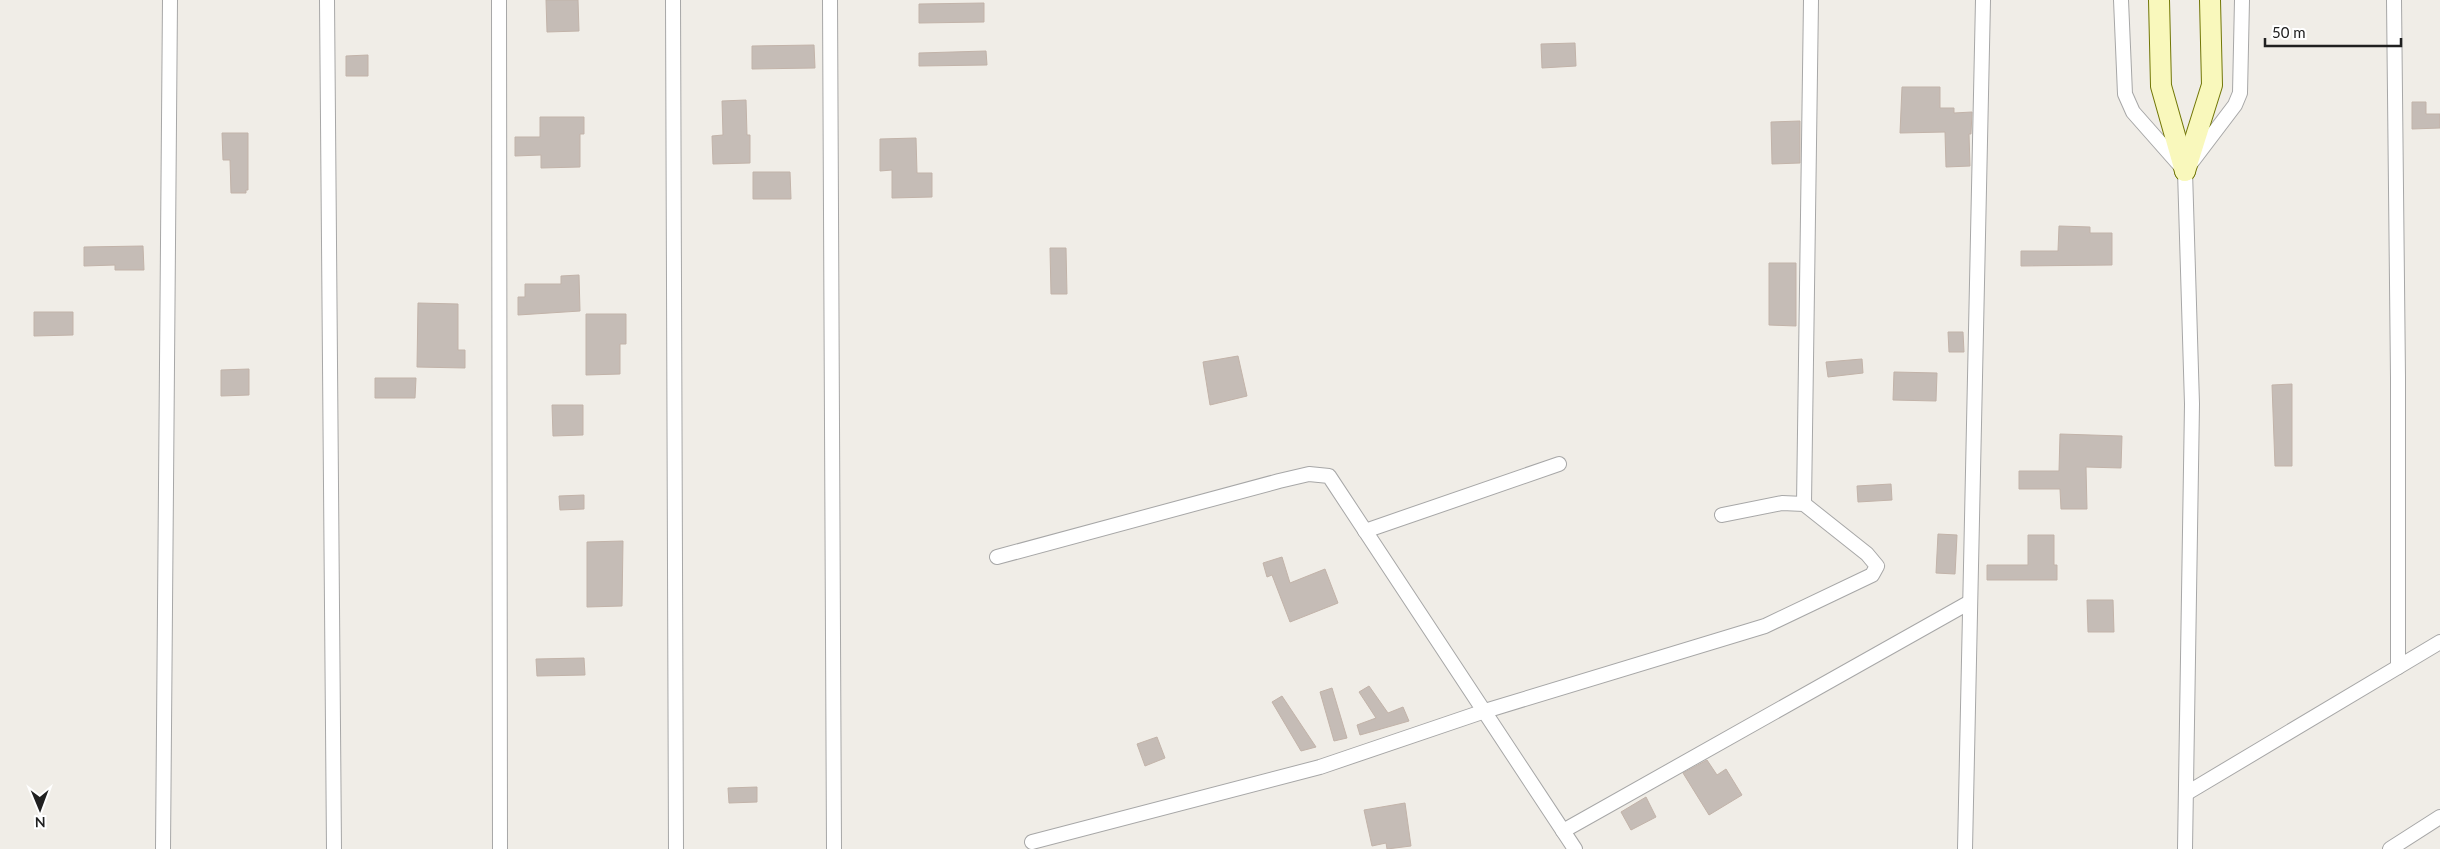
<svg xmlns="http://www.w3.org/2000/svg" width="2440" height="849" font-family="Lato,sans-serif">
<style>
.building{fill:#c5bcb6;stroke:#c2b3a9}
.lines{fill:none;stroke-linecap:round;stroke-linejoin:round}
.street-casing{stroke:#a7a7a7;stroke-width:16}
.secondary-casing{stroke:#727707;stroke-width:22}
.street{stroke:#fff;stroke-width:14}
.secondary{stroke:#f9f8bc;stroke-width:20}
</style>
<rect width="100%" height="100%" fill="#f0ede7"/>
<!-- building -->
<g class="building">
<polygon points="546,0 578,0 579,31 547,32"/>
<polygon points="984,3 984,22 919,23 919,4"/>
<polygon points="1575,43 1576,66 1542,68 1541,44"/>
<polygon points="814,45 815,68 752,69 752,46"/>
<polygon points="986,51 987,65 919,66 919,53"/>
<polygon points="368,55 368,76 346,76 346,56"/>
<polygon points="1902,87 1940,87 1940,108 1954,108 1954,113 1972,112 1971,134 1969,134 1970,166 1946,167 1945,132 1900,133"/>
<polygon points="746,100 747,135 750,135 750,163 713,164 712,136 723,135 722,101"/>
<polygon points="2412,102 2426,102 2426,114 2440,114 2440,128 2412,129"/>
<polygon points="540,117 584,117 584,134 580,134 580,167 541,168 541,155 515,156 515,137 540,137"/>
<polygon points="1800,121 1800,163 1772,164 1771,122"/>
<polygon points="222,133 248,133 248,190 246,190 246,193 231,193 230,160 223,160"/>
<polygon points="916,138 917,173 932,173 932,197 892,198 892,170 880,171 880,139"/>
<polygon points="753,172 790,172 791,199 753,199"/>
<polygon points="2059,226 2090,227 2090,233 2112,233 2112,265 2021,266 2021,251 2058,251"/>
<polygon points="143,246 144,270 115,270 115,265 84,266 84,247"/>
<polygon points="1050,248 1066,248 1067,294 1051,294"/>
<polygon points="1769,263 1796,263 1796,326 1769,325"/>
<polygon points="579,275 580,311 518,315 518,297 525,297 525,284 561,284 561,276"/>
<polygon points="418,303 458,304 458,350 465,350 465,368 417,367"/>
<polygon points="34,312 73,312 73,335 34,336"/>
<polygon points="586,314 626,314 626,344 620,344 620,374 586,375"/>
<polygon points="1948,332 1963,332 1964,352 1949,352"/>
<polygon points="1238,356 1247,396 1210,405 1203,362"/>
<polygon points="1862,359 1863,373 1828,377 1826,362"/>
<polygon points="249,369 249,395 221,396 221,370"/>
<polygon points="1894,372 1937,373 1936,401 1893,400"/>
<polygon points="375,378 416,378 415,398 375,398"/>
<polygon points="2292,384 2292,466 2275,466 2272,385"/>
<polygon points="552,405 583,405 583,435 553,436"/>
<polygon points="2060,434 2122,436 2121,468 2086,467 2087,509 2061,509 2060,489 2019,489 2019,471 2059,471"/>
<polygon points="1891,484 1892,500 1858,502 1857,486"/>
<polygon points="584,495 584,509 560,510 559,496"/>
<polygon points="1938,534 1957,535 1955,574 1936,573"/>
<polygon points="2028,535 2054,535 2054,565 2057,565 2057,580 1987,580 1987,565 2028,565"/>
<polygon points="623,541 622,606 587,607 587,542"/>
<polygon points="1282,557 1290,583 1325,569 1338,603 1290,622 1272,575 1267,577 1263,563"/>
<polygon points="2087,600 2113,600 2114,632 2088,632"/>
<polygon points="584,658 585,675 537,676 536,659"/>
<polygon points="1369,686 1388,713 1403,707 1409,721 1360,735 1357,725 1376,718 1359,692"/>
<polygon points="1332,688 1347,738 1334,741 1320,692"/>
<polygon points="1282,696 1316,747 1301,751 1272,702"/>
<polygon points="1157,737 1165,758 1145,766 1137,744"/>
<polygon points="1707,760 1717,775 1726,769 1742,795 1709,815 1683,773"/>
<polygon points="757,787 757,802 729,803 728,788"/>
<polygon points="1646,797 1656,817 1631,830 1621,812"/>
<polygon points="1405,803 1411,846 1387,849 1386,843 1372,846 1364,810"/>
</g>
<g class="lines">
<defs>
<g id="street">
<polyline points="327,0 334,849"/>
<polyline points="499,0 500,849"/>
<polyline points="673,0 676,849"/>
<polyline points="830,0 834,849"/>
<polyline points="2121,0 2125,94 2133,112 2185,171 2192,404 2185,849"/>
<polyline points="2394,0 2398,377 2398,667"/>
<polyline points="2191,163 2235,105 2240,93 2242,0"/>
<polyline points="1804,504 1811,0"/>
<polyline points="1365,531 1559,464"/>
<polyline points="997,557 1279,481 1309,474 1329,476 1575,849"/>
<polyline points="2187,793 2440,642"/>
<polyline points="1563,831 1970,602"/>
<polyline points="1032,842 1320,767 1485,711 1765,626 1872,575 1877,566 1867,554 1804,504 1782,503 1722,515"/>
<polyline points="163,849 170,0"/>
<polyline points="1965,849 1983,0"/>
<polyline points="2390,849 2440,817"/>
</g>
<g id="secondary">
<polyline points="2159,0 2161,86 2185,171"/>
<polyline points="2185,171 2212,85 2210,0"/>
</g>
</defs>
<!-- street casing -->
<use href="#street" class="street-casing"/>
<!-- secondary casing -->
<use href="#secondary" class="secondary-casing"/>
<!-- street -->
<use href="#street" class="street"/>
<!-- secondary -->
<use href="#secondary" class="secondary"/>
</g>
<!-- north arrow -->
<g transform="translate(40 809) rotate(179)" stroke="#ffffff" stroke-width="4" paint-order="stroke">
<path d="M0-4L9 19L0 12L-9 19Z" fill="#202020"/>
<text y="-8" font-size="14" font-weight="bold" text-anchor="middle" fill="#202020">N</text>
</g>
<!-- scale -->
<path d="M2265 38v8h136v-8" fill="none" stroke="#202020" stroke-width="2.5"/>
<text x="2272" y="38" font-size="15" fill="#202020" stroke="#ffffff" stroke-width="4" paint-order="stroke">50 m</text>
</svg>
